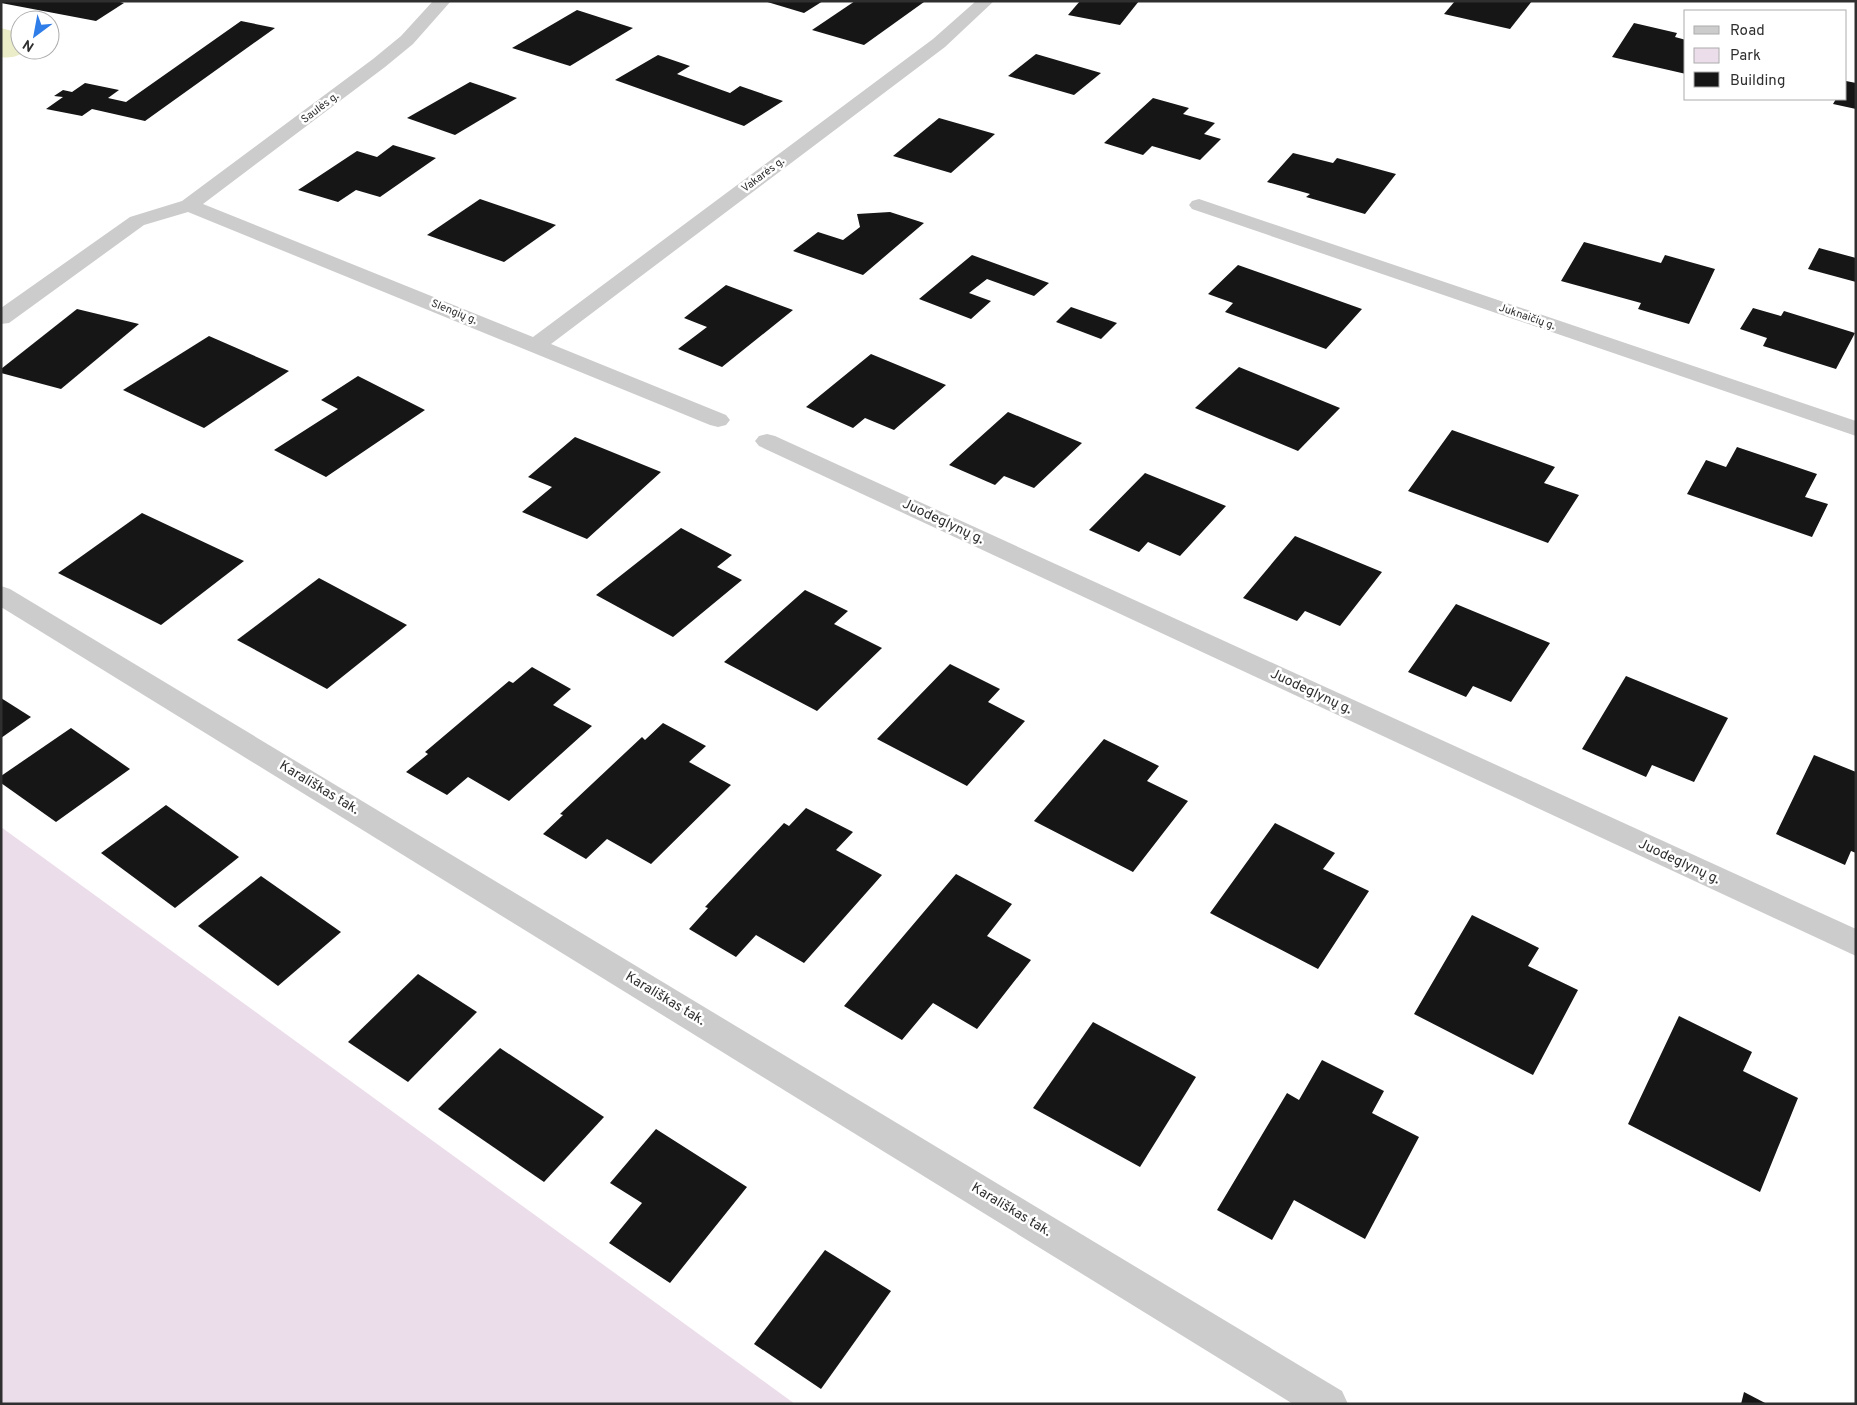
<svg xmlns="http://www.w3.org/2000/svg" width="1857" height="1405" font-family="Overpass,sans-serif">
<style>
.green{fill:#ecddea}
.water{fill:#ebecc8}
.building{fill:#161616}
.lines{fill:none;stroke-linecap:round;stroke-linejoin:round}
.minor{fill:#ccc;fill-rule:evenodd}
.labels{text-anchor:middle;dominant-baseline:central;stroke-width:5;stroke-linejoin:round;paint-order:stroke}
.far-street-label{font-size:11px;fill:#2f2f2f;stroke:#fff}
.street-label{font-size:14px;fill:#2f2f2f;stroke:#fff}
</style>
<rect width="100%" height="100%" fill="#fff"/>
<!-- green -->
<polygon class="green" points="1,827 795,1404 1,1404"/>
<!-- water -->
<path class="water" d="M1,28l19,5v17h9c-9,5 -17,9 -28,7z"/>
<!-- building -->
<g class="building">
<polygon points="1,1 116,1 124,3 96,21 1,3"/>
<polygon points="764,1 823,1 804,13"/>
<polygon points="855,1 920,1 924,2 864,45 812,30"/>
<polygon points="1080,1 1139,1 1120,25 1068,15"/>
<polygon points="1455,1 1532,1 1510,29 1444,14"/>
<polygon points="577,10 633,28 570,66 512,48"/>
<polygon points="241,21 275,28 145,121 92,109 82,116 46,109 63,97 54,96 63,90 72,92 85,83 119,90 108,98 126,102"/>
<polygon points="1634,23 1677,33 1675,37 1686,40 1686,74 1612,57"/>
<polygon points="1036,54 1101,73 1074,95 1008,76"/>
<polygon points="658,55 690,66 677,74 730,93 740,86 783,101 744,126 615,80"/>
<polygon points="1846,81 1856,83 1856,109 1833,104 1836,99 1846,99"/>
<polygon points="470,82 517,98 455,135 407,118"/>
<polygon points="1153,98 1189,108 1183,114 1215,123 1204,134 1221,139 1200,160 1152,146 1143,155 1104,143"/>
<polygon points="939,118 995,134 951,173 893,156"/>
<polygon points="393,145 436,158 380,197 356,190 338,202 298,190 357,151 377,157"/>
<polygon points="1293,153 1333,163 1337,158 1396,174 1365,214 1306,197 1310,194 1267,182"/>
<polygon points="480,199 556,225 504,262 427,235"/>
<polygon points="890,212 924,223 863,275 793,251 818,232 843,240 860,227 857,214"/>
<polygon points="1584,242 1661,263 1665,255 1715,269 1689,324 1638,309 1641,303 1561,281"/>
<polygon points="1819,248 1856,258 1856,282 1808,269"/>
<polygon points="972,255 1049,283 1034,296 987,279 969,293 991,301 971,319 919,299"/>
<polygon points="1238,265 1362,309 1326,349 1225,312 1233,303 1208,294"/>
<polygon points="726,285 793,310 722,367 678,349 707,327 684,318"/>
<polygon points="1071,307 1117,323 1101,339 1056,322"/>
<polygon points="1753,308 1781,316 1784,311 1855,333 1836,369 1763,346 1767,338 1740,329"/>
<polygon points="77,309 139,324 61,389 1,373 1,369"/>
<polygon points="209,336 289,371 204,428 123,390"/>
<polygon points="871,354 946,385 894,430 865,418 853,428 806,407"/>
<polygon points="1239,367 1340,408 1298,451 1195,408"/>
<polygon points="358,376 425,410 326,477 274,450 338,409 321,400"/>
<polygon points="1008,412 1082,443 1034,488 1004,476 995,485 949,465"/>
<polygon points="1452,430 1555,467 1544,483 1579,495 1548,543 1408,491"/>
<polygon points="575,437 661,472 587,539 522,512 552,487 528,477"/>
<polygon points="1737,447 1817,474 1805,497 1828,504 1812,537 1687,494 1706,460 1726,467"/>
<polygon points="1145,473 1226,506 1180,556 1148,542 1139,552 1089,530"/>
<polygon points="142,513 244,561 161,625 58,573"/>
<polygon points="681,528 732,555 717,567 742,580 673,637 596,595"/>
<polygon points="1295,536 1382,572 1340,626 1305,611 1297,621 1243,598"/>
<polygon points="319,578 407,625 327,689 237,640"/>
<polygon points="805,590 848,611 834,624 882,648 817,711 724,662"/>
<polygon points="1456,604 1550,643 1511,702 1473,686 1466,697 1408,672"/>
<polygon points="950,664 1000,689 988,702 1025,721 967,786 877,739"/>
<polygon points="532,667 571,689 553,705 592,726 509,801 468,777 447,795 406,772 428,754 425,752 509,681 513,683"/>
<polygon points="1626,676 1728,718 1694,782 1652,765 1646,777 1582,749"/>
<polygon points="1,698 31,717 1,738"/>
<polygon points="663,723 706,746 689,762 731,785 651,864 607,839 586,859 543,834 563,815 560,814 642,737 645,740"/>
<polygon points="71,728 130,769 56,822 1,783 1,776"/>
<polygon points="1104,739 1159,766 1147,781 1188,801 1133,872 1034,821"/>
<polygon points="1814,755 1856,772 1856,853 1851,851 1845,865 1776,834"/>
<polygon points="166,805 239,857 175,908 101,853"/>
<polygon points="806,808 853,832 836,850 882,875 804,963 756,935 736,957 689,929 708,908 705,907 784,823 789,826"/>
<polygon points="1275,823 1335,853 1323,869 1369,891 1318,969 1210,913"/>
<polygon points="956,874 1012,904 987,936 1031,960 977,1029 933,1003 902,1040 844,1006"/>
<polygon points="261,876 341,932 278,986 198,926"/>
<polygon points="1472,915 1539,948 1528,966 1578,990 1533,1075 1414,1014"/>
<polygon points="418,974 477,1012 408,1082 348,1042"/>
<polygon points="1679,1016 1752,1052 1743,1071 1798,1098 1760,1192 1628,1124"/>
<polygon points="1093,1022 1196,1077 1140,1167 1033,1108"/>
<polygon points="500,1048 604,1117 544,1182 438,1109"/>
<polygon points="1322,1060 1384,1091 1372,1113 1419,1137 1365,1239 1294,1200 1272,1240 1217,1210 1287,1093 1299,1100"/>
<polygon points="656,1129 747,1187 670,1283 609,1243 642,1203 610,1183"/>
<polygon points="825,1250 891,1291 821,1389 754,1344"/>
<polygon points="1744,1392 1767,1404 1741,1404"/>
</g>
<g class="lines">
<!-- minor -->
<g class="minor">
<polygon points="433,1 451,1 413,44 385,67 203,204 533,337 933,39 976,1 994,1 945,47 551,344 726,415 730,420 726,425 718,427 710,425 188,212 144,225 9,323 1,324 1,308 130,217 182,201 373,59 401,36"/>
<polygon points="1199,199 1856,421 1856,436 1192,209 1189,205 1192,201"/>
<polygon points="767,434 775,436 1856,929 1856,956 759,446 755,441 759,436"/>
<polygon points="1,586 10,589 1342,1391 1348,1404 1293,1404 1,607"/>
</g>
</g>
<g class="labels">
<!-- far-street labels -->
<g class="far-street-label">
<text transform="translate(320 108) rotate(-37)">Saulės g.</text>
<text transform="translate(763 175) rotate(-37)">Vakarės g.</text>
<text transform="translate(454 312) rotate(22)">Slengių g.</text>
<text transform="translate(1527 317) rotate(19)">Juknaičių g.</text>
</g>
<!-- street labels -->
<g class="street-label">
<text transform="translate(943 522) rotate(25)">Juodeglynų g.</text>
<text transform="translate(1311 692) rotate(25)">Juodeglynų g.</text>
<text transform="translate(319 788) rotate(31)">Karališkas tak.</text>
<text transform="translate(1679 862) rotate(25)">Juodeglynų g.</text>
<text transform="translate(665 999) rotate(31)">Karališkas tak.</text>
<text transform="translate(1011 1210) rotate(31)">Karališkas tak.</text>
</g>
</g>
<!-- border -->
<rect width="1857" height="1405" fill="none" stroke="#2f2f2f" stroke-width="5"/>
<!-- legend -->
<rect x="1684" y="10" width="162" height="90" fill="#ffffff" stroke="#acacac"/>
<rect x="1694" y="26" width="25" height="8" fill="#cccccc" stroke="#acacac"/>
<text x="1730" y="35" font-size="15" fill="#2f2f2f">Road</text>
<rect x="1694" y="48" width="25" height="15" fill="#ecddea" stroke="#acacac"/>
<text x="1730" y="60" font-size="15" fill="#2f2f2f">Park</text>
<rect x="1694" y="72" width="25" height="15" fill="#161616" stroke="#acacac"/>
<text x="1730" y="85" font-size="15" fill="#2f2f2f">Building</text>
<!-- north arrow -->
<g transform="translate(35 35) rotate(212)"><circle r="24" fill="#ffffff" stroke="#acacac"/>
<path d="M0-4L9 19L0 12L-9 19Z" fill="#2f7de8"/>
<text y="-8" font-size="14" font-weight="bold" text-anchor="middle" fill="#2f2f2f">N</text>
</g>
</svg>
